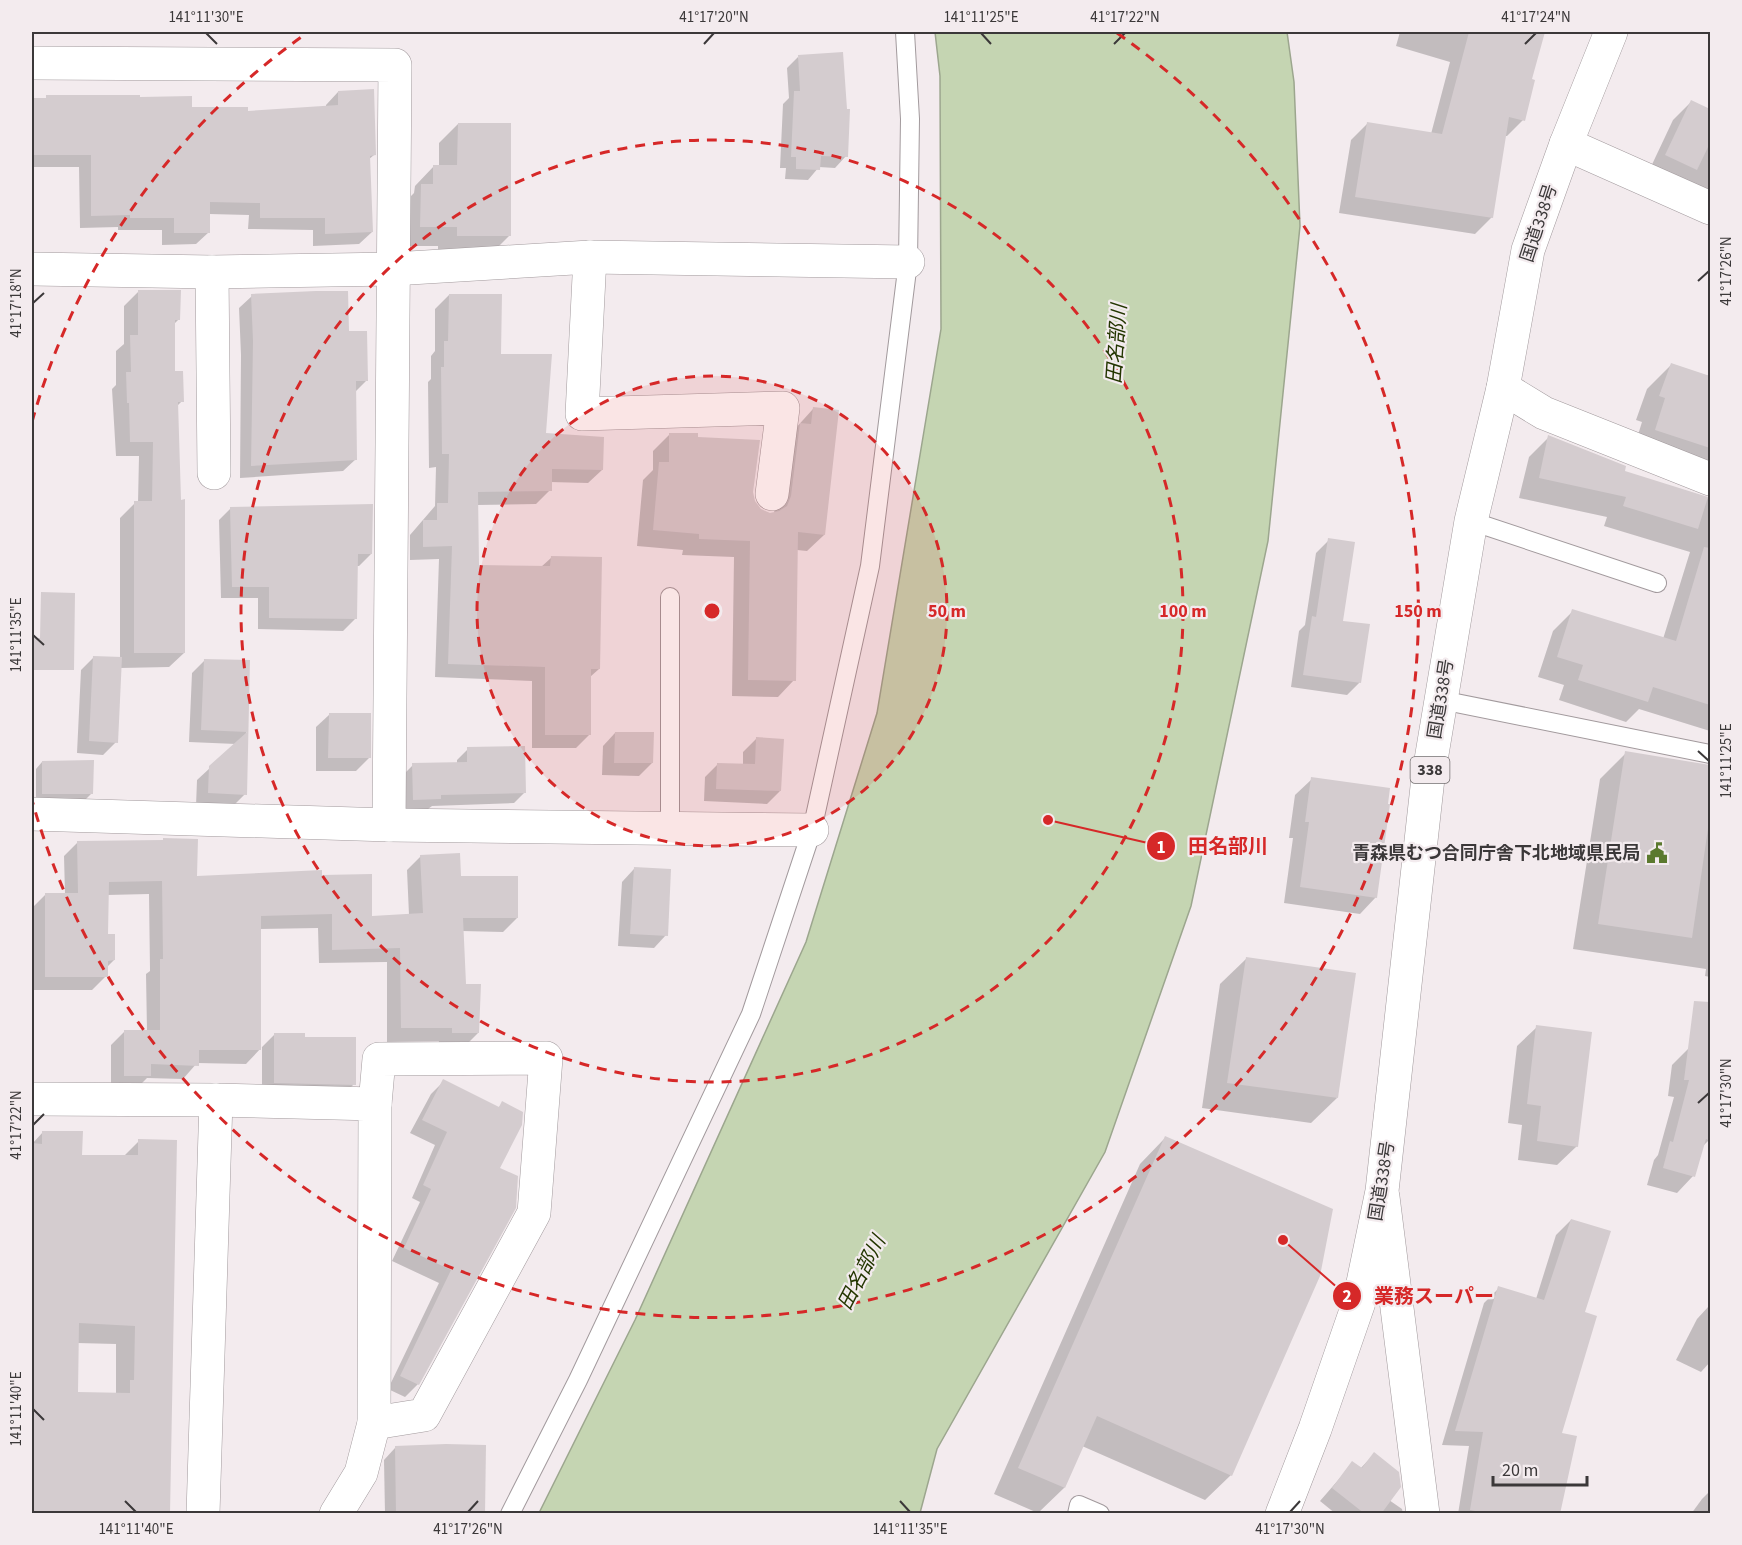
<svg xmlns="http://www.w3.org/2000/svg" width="1742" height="1545" font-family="'Source Sans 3','Noto Sans JP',sans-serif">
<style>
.water{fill:#c5d5b2;stroke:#9ca68e;stroke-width:1.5}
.shadow{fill:#0003;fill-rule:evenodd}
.building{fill:#d4cccf;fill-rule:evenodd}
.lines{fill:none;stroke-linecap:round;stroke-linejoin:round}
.lane-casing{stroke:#a29a9d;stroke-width:20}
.street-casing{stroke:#a29a9d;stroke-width:34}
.secondary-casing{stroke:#a29a9d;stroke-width:34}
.highway-casing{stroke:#a29a9d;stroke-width:34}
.lane{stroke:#fff;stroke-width:18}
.street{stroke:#fff;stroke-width:33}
.secondary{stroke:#fff;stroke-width:33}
.highway{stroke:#fff;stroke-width:33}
.ticks{fill:none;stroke:#3b3839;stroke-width:2}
.ring{fill:none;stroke:#d62828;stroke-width:3;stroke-dasharray:10 8}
.labels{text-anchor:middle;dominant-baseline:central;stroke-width:4.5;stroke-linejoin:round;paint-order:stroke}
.shield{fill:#f3ebee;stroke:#726e6f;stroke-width:1.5}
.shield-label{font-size:16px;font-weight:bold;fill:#3b3839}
.street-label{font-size:18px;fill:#3b3839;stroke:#f3ebee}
.poi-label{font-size:18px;font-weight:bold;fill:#3b3839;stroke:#f3ebee;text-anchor:end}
.water-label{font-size:20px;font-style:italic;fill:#233600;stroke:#f3ebee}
.centre{fill:#d62828;stroke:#f3ebee;stroke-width:3}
.ring-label{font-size:18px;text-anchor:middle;font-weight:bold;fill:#d62828;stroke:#f3ebee;stroke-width:4.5;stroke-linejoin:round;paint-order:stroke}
.leader{fill:none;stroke:#d62828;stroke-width:2}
.callout-dot{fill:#d62828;stroke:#f3ebee;stroke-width:2}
.mark-label{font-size:18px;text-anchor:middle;font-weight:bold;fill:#fff}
.callout-label{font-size:20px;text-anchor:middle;font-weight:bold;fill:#d62828;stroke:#f3ebee;stroke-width:4.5;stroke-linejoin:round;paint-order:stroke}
.neatline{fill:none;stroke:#3b3839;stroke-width:2}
.ticks-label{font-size:15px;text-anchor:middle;fill:#3b3839}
</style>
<rect width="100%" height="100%" fill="#f3ebee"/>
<!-- water -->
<polygon class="water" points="935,32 1287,32 1294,82 1300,226 1268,541 1191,906 1105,1152 937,1449 920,1513 539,1513 635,1320 806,942 877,713 941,329 940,76"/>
<!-- shadow -->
<g class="shadow">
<polygon points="1400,32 1543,32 1530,80 1523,120 1507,136 1504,136 1492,217 1475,234 1339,213 1351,140 1367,124 1431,134 1450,62 1396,46"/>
<polygon points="798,57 846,156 835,168 819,167 808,180 785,179 786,168 780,168 783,104 789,98 787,68"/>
<polygon points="338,92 374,155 368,160 372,232 359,244 313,246 313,230 248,229 249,215 209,214 209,232 196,244 162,245 162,230 118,230 118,227 80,228 79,167 32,167 32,100 44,100 47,97 139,99 191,109 247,113 326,108 326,105"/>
<polygon points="1691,102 1710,111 1710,212 1648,173 1673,120"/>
<polygon points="458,124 509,236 490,255 438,255 438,246 402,246 402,205 414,193 415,186 434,166 439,166 439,143"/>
<polygon points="139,291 179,319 173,325 174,372 182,401 177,406 184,653 169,667 120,668 116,742 103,755 77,753 81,670 94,657 120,658 120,518 135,503 138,503 139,456 116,456 112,389 116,385 116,351 124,344 124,306"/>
<polygon points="449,295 499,356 544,435 602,470 588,483 550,482 550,490 536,504 477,505 478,567 541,567 551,558 599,669 590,677 590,734 576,748 532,748 532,681 435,677 439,559 410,560 410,535 435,506 436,467 429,468 428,382 431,379 431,356 435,351 435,309"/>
<polygon points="252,296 348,333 366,381 355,392 356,459 343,471 240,478 241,355 239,308"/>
<polygon points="1671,365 1707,377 1710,370 1710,480 1632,454 1642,422 1636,420 1647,389"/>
<polygon points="813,409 824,535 807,551 797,550 794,680 778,697 732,696 734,557 682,555 683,550 637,546 643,480 653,470 653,451 670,434 696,439 752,492 753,501 760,510 770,514 774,513 784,441"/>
<polygon points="1549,437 1623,472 1710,499 1710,731 1639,709 1626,722 1559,700 1564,685 1538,677 1553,631 1573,611 1663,639 1690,552 1604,526 1607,517 1519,498 1529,457"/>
<polygon points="231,508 371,554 359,566 356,566 355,619 343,631 258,629 258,598 221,598 219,520"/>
<polygon points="1329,540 1342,622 1360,682 1347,695 1291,687 1299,631 1305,625 1316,553"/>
<polygon points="205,660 248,662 245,794 232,807 196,806 197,780 236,744 189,742 192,673"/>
<polygon points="329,715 369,758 356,771 316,771 316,727"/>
<polygon points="615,733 652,763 639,776 602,775 603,746"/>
<polygon points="756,739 780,791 767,804 704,801 705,777 718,764 743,765 743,752"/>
<polygon points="468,749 525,792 514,803 432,806 428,809 402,810 402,776 413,765 457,764 457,760"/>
<polygon points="1626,753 1710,767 1709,815 1710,816 1710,977 1705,976 1706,969 1573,949 1600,779"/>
<polygon points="42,762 92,793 86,799 36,800 36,769"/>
<polygon points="1312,779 1376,897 1360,914 1284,903 1293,838 1289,838 1295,795"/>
<polygon points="78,842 195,878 321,877 371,917 409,915 407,870 421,856 460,877 517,918 503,932 462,931 465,985 478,1033 464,1047 438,1046 439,1041 387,1042 387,962 319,963 318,928 260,929 260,1049 275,1034 304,1038 354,1084 341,1097 262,1095 262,1047 246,1064 197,1063 183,1079 147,1078 135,1090 111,1090 111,1045 125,1031 147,1031 146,974 150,971 149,894 107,895 107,936 114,960 107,967 106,976 92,990 32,990 32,908 46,894 65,894 64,856"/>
<polygon points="634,869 666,935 654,948 618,946 622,882"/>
<polygon points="1246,959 1337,1098 1311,1123 1202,1108 1220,984"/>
<polygon points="1537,1027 1577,1146 1557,1165 1518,1160 1522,1125 1508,1123 1517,1046"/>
<polygon points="1689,1048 1710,1051 1710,1136 1709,1140 1702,1147 1693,1176 1677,1193 1647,1185 1654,1160 1658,1155 1674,1097 1668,1096 1672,1065"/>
<polygon points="444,1081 498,1108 503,1103 498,1169 418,1384 405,1397 388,1389 439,1283 392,1261 420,1202 412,1198 435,1145 410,1133 431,1094"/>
<path d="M43,1132l38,24 42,1 16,-16 30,373h-137v-370zM77,1343l39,1v50h-40z"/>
<polygon points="1165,1138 1231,1475 1205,1500 1082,1446 1064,1488 1038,1513 994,1494 1140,1164"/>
<polygon points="1571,1220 1583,1313 1560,1434 1559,1514 1458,1514 1469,1446 1442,1445 1484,1303 1499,1288 1536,1299 1556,1235"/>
<polygon points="1709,1306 1710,1362 1701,1372 1676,1360 1697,1319"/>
<polygon points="395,1448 483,1514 385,1514 384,1460"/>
<polygon points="1374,1454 1389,1500 1402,1509 1403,1514 1336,1514 1320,1501 1353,1463 1360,1469"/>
<polygon points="1710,1491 1710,1514 1691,1514 1702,1499"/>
</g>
<!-- building -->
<g class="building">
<polygon points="1469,32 1545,32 1532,79 1535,80 1525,121 1509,117 1493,218 1355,197 1367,122 1442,134"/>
<polygon points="843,52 847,109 850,109 848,157 821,156 820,170 796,169 796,157 791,157 794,91 800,91 798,55"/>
<polygon points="374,89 376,155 370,156 373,232 325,234 325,218 260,218 260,203 210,202 210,233 174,233 174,218 130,218 130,215 91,216 91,155 32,155 32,98 46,98 46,95 140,95 140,97 192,96 192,107 248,107 248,111 338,105 338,91"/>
<polygon points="1691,100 1710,109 1710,143 1697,170 1665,155"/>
<polygon points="458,123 511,123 511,236 457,236 457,227 420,227 421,184 433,184 433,165 457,165"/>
<polygon points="138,290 181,290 180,320 175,320 175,371 183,371 184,402 178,402 181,500 185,499 185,653 134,653 134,501 152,501 153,442 130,442 129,403 127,403 126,372 131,372 130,335 138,335"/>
<polygon points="316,291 348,291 349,331 367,331 368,381 356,381 357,460 251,466 253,341 251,294"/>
<polygon points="449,294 502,294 501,354 552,354 546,433 604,437 603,470 552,469 552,491 478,492 479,565 550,566 551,556 602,557 600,669 591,669 591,735 545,735 545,667 448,664 452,546 423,547 423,520 437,520 437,503 448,503 449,454 442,454 441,367 444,367 444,341 448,341"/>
<polygon points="1671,363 1710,376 1710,448 1655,430 1665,398 1659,396"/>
<polygon points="813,407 839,410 825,535 798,532 796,681 748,680 750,541 699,539 699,534 653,530 659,462 669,462 669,433 698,433 698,437 760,440 753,492 755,501 761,509 770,513 779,511 787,506 791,496 800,423 811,424"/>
<polygon points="1548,435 1626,466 1625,471 1708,497 1698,529 1623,506 1626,497 1539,478"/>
<polygon points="373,504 372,554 358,554 357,619 269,618 269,587 232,587 230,507"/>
<polygon points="1328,538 1355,542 1343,621 1370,624 1361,683 1303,675 1312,616 1316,617"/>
<polygon points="1704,547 1710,548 1710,705 1653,687 1648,702 1578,680 1583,665 1557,657 1572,609 1676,641"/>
<polygon points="41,592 75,593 74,670 32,670 32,638 40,638"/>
<polygon points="93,656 122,657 118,743 89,741"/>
<polygon points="204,659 250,660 247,795 208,793 209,766 247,732 201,730"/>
<polygon points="329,713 371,713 371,758 328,758"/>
<polygon points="615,732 654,732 653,763 614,763"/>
<polygon points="756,737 784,739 781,791 716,789 717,763 755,764"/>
<polygon points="525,746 526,793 441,795 441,799 413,800 412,763 467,762 467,747"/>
<polygon points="1625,751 1710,765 1710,815 1692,938 1598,924"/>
<polygon points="94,760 93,794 42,794 42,761"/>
<polygon points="1311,777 1390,788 1388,804 1390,804 1377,898 1300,887 1309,822 1305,822"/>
<polygon points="163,838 198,839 197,876 322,870 322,875 372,874 372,916 423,913 420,855 460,853 461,876 518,876 518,918 463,918 466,984 481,984 479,1033 452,1033 452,1028 401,1028 400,948 332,950 332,914 261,916 261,1050 199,1050 199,1066 151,1064 151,1076 124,1076 124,1030 160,1030 160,959 163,959 162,881 109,882 108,934 115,934 115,960 108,961 108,977 45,977 45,893 78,893 77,841 163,840"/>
<polygon points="634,867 671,869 668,936 630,934"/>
<polygon points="1246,957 1356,973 1338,1098 1227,1083"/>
<polygon points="1694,1001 1710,1002 1710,1141 1706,1139 1695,1177 1663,1168 1670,1141 1673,1142 1689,1080 1684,1080"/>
<polygon points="1536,1025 1592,1032 1578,1147 1537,1141 1541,1106 1527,1104"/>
<polygon points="274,1033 305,1033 305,1037 356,1037 356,1085 274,1083"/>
<polygon points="443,1079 499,1107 502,1101 523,1112 522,1125 500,1168 518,1176 516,1208 419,1385 400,1376 451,1270 404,1248 431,1189 423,1185 447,1132 422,1120"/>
<path d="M42,1131h41l-1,24h56v-16l39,1 -7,374h-138v-371l10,1zM79,1323l56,3 -1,54h-4v13l-52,-1z"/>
<polygon points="1165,1136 1333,1209 1320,1276 1232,1476 1097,1416 1065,1488 1018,1468"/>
<polygon points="1571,1219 1611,1231 1585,1312 1597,1316 1562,1433 1577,1436 1560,1514 1491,1514 1470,1510 1483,1432 1455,1431 1498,1286 1544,1300"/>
<polygon points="446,1444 486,1445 485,1514 396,1514 395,1446"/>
<polygon points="1374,1452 1399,1472 1401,1487 1381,1514 1365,1514 1332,1488 1352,1461 1362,1468"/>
</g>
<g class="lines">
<defs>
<g id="lane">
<polyline points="1471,521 1657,583"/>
<polyline points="1441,700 1710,754"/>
<polyline points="670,828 670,597"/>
<polyline points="510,1514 578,1380 751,1014 812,830 870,566 908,262 910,119 905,32"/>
<polyline points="1077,1514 1079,1505 1100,1514"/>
</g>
<g id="street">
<polyline points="32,63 395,65 389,825"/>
<polyline points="1566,144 1710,208"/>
<polyline points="590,257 582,414 783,408 772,494"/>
<polyline points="32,269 212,272 393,269 590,257 908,262"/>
<polyline points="212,272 214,473"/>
<polyline points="1503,388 1544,413 1710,479"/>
<polyline points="32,814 389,825 812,830"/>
<polyline points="32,1099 216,1100 375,1104 374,1423 361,1473 336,1514"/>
<polyline points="374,1423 424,1415 534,1213 546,1058 379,1059 375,1104"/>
<polyline points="203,1514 216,1100"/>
</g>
<polyline id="secondary" points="1383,1197 1423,1514"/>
<polyline id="highway" points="1282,1514 1315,1429 1359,1302 1382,1191 1428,778 1471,521 1503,388 1528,250 1566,144 1611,32"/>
</defs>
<!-- lane casing -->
<use href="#lane" class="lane-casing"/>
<!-- street casing -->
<use href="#street" class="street-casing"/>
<!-- secondary casing -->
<use href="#secondary" class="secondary-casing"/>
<!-- highway casing -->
<use href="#highway" class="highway-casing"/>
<!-- lane -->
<use href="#lane" class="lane"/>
<!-- street -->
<use href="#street" class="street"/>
<!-- secondary -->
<use href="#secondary" class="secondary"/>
<!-- highway -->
<use href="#highway" class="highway"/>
</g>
<!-- ticks -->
<path class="ticks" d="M206,33l11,11M981,33l10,11M704,44l10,-11M1114,44l11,-11M1525,44l11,-11M1698,281l11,-10M33,303l11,-10M33,635l11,10M1698,751l11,10M1698,1103l11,-10M33,1125l11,-11M33,1409l11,11M125,1501l11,11M900,1501l10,11M468,1512l10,-11M1290,1512l10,-11"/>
<!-- distance rings -->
<circle cx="712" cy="611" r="235" fill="#d62828" fill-opacity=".12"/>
<g class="ring">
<circle cx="712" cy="611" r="235"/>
<circle cx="712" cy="611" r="471"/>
<path d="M32 422A706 706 0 0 1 307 33M1117 33A706 706 0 1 1 32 800"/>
</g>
<!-- icons -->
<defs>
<symbol id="civic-bare" viewBox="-9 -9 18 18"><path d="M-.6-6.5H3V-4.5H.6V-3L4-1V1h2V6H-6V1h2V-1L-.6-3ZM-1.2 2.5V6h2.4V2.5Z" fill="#5b792e" stroke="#f3ebee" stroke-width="2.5" paint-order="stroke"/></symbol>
</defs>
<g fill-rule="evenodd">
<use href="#civic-bare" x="1642" y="838" width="30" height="30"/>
</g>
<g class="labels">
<!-- shield labels -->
<rect class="shield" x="1410.5" y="757" width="39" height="26" rx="4.5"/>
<g class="shield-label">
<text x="1430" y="770">338</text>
</g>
<!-- street labels -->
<g class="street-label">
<text transform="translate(1539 223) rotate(-72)">国道338号</text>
<text transform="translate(1441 699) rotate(-81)">国道338号</text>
<text transform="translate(1382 1181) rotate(-81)">国道338号</text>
</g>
<!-- poi labels -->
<g class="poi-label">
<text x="1640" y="853">青森県むつ合同庁舎下北地域県民局</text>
</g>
<!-- water labels -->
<g class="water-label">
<text transform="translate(1117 344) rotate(-86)">田名部川</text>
<text transform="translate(862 1273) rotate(-63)">田名部川</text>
</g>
</g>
<circle cx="712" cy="611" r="9" class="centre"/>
<g class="ring-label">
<text x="947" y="617">50 m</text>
<text x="1183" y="617">100 m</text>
<text x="1418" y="617">150 m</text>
</g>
<!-- callouts -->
<path class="leader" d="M1048 820L1161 846M1283 1240L1347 1296"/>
<g class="callout-dot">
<circle cx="1048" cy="820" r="6"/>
<circle cx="1283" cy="1240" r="6"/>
<circle cx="1161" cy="846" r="15"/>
<circle cx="1347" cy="1296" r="15"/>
</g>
<g class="mark-label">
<text x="1161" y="853">1</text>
<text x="1347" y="1302">2</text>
</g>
<g class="callout-label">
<text x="1228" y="853">田名部川</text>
<text x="1434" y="1303">業務スーパー</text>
</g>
<!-- border -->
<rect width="1742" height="1545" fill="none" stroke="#f3ebee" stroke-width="66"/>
<!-- scale -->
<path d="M1493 1476v9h94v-9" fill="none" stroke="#3b3839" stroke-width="3"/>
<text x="1502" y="1476" font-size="18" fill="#3b3839" stroke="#f3ebee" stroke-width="4.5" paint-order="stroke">20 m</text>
<rect x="33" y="33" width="1676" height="1479" class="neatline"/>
<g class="ticks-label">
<text x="206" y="22">141°11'30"E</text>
<text x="714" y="22">41°17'20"N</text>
<text x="981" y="22">141°11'25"E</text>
<text x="1125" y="22">41°17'22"N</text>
<text x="1536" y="22">41°17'24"N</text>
<text transform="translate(1726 271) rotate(-90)" y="5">41°17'26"N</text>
<text transform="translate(16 303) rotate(-90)" y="5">41°17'18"N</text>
<text transform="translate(16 635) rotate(-90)" y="5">141°11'35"E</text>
<text transform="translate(1726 761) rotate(-90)" y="5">141°11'25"E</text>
<text transform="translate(1726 1093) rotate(-90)" y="5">41°17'30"N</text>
<text transform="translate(16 1125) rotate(-90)" y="5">41°17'22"N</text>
<text transform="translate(16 1409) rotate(-90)" y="5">141°11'40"E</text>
<text x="136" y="1534">141°11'40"E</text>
<text x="468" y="1534">41°17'26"N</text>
<text x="910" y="1534">141°11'35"E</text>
<text x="1290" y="1534">41°17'30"N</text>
</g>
</svg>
